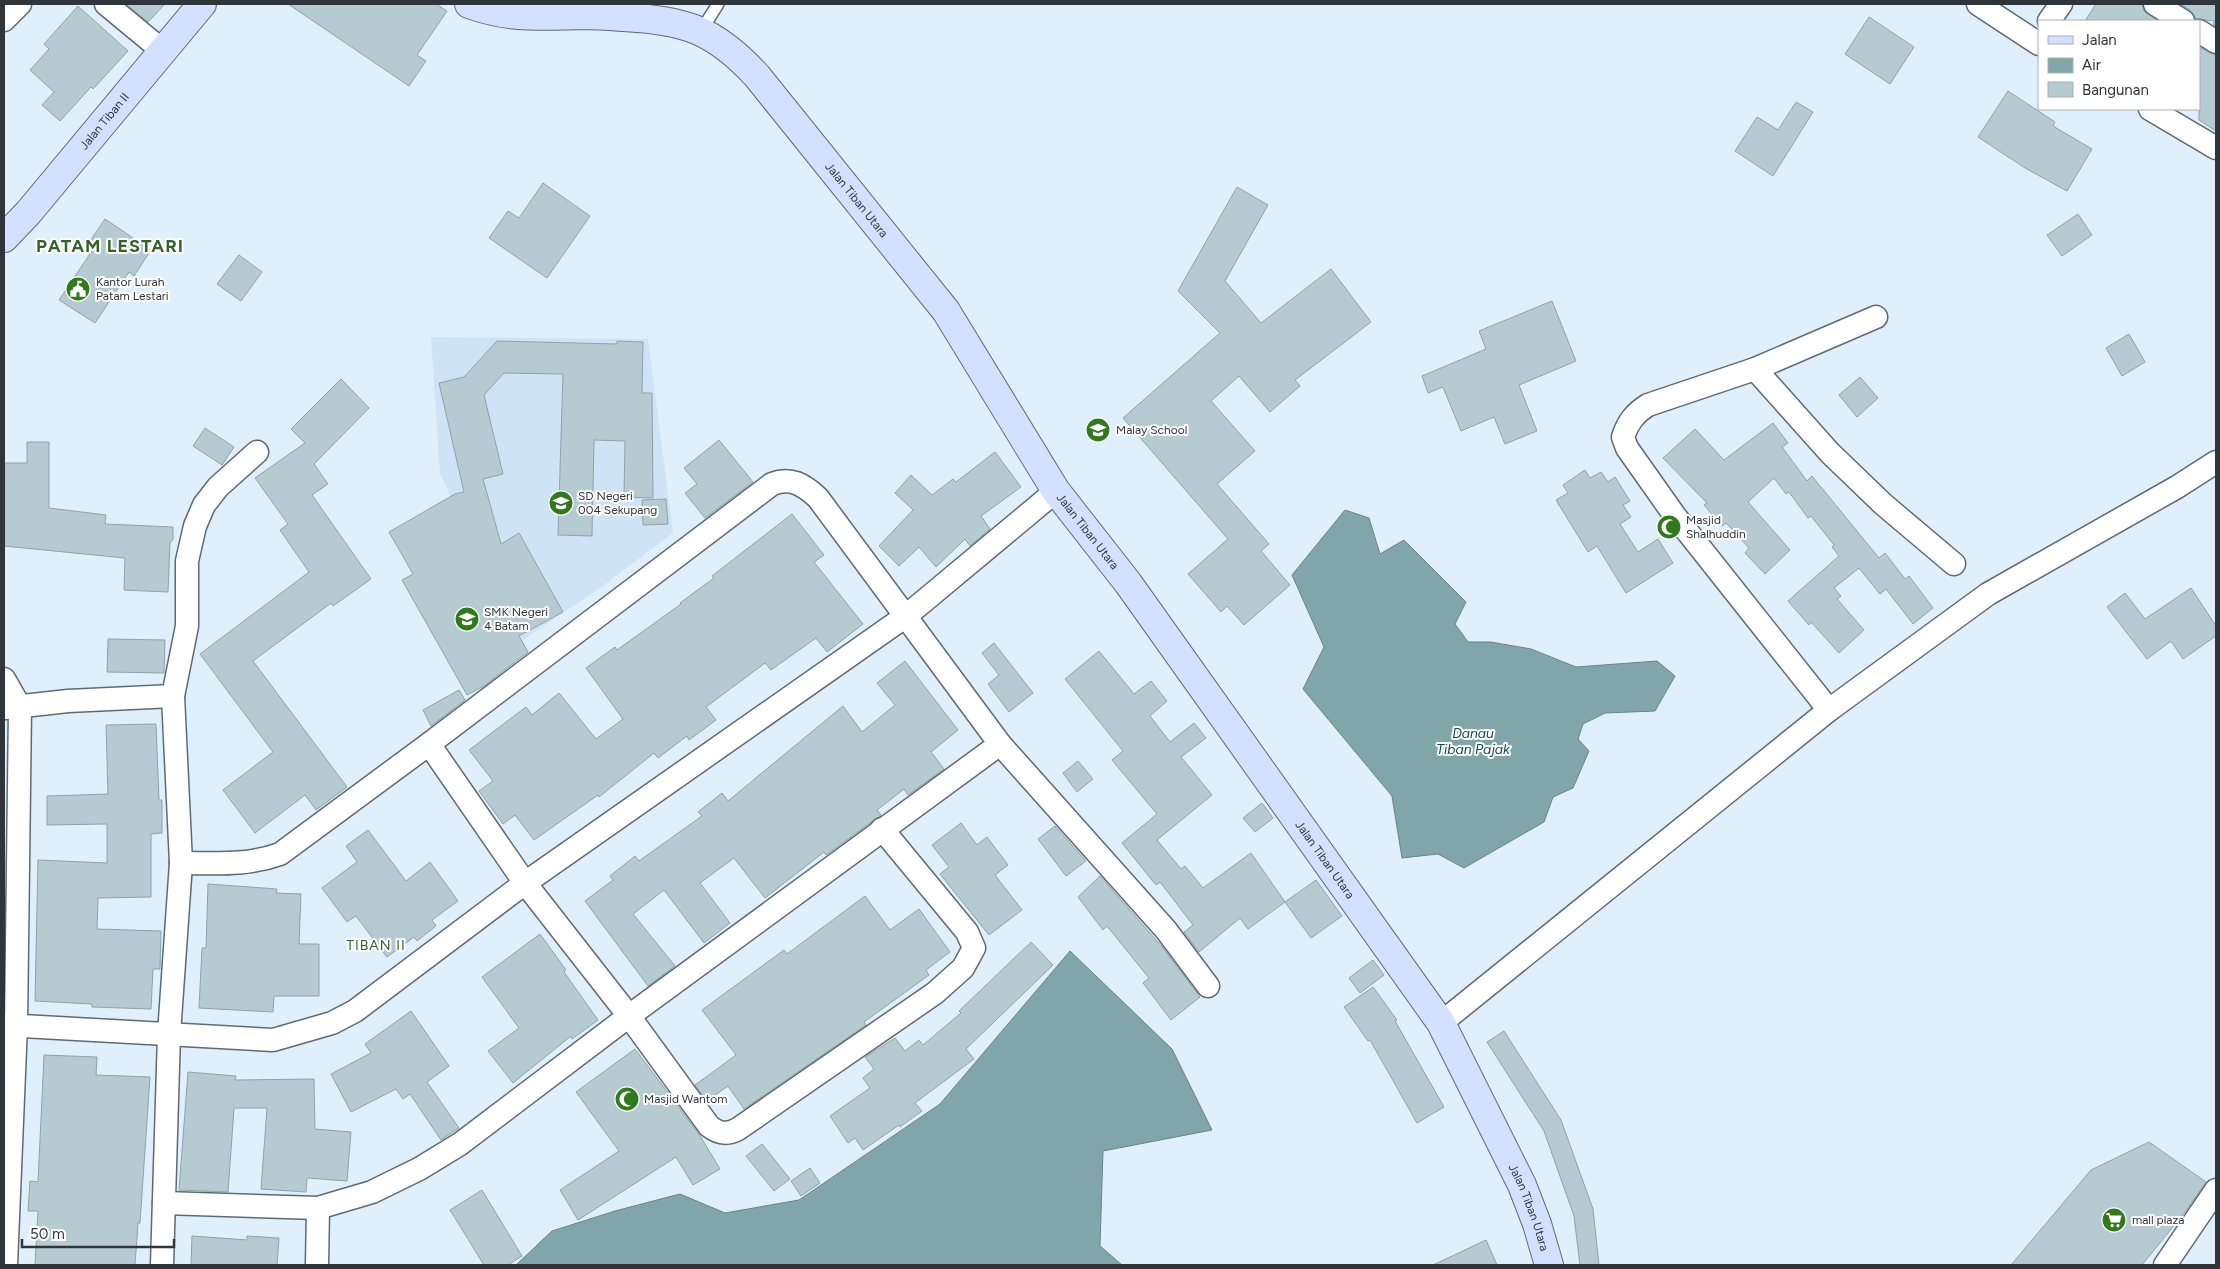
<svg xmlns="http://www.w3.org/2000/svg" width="2220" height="1269" font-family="Figtree,sans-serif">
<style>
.built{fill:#cee3f5}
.water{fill:#81a6a9;stroke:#688488}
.building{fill:#b6cad2;stroke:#8fa2aa}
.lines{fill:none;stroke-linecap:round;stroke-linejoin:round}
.lane-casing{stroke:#5d6a76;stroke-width:14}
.street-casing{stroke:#5d6a76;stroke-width:25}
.secondary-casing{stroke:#5d6a76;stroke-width:30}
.lane{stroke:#fff;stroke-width:11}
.street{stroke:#fff;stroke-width:22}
.secondary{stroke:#d3e0ff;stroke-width:28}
.labels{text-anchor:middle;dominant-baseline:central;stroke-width:4;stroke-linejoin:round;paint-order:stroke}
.street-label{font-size:12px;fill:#2f353a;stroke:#fff}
.poi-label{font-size:12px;fill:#2f353a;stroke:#fff;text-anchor:start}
.water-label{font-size:14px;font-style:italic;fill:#0b464a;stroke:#fff}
.neighbourhood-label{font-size:14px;letter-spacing:1px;fill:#34622a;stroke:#fff}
.district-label{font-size:18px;font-weight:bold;letter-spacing:1px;fill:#34622a;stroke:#fff}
</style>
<rect width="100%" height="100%" fill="#e0effc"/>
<!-- built -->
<polygon class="built" points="431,337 648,339 673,533 600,588 523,640 477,556 440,473"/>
<!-- water -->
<g class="water">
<polygon points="1345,510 1369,518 1380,554 1404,540 1466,602 1455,624 1468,642 1491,642 1531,649 1576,667 1657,661 1675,676 1655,711 1605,713 1583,724 1578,739 1589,751 1573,788 1553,797 1544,822 1464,868 1438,854 1402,858 1392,796 1303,689 1324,647 1292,575"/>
<polygon points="1070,951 1172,1049 1212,1130 1103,1151 1100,1246 1122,1265 516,1265 552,1231 615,1211 680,1194 725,1213 799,1200 940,1104"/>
</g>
<!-- building -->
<g class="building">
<polygon points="126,4 165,4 148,22"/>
<polygon points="288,4 436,4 447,11 417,55 426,61 409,86"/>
<polygon points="2096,4 2142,4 2144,11 2158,21 2085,21"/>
<polygon points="2180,4 2216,4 2216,27 2213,24 2215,21 2196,19 2190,10"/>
<polygon points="78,6 128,51 93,89 91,87 60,121 42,105 54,92 30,70 49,49 44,44"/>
<polygon points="1869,17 1914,47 1890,84 1845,54"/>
<polygon points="2199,47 2216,55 2216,131 2199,120"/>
<polygon points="2008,91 2055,122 2053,126 2092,149 2067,191 2025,168 1978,137"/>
<polygon points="1796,102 1813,112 1773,176 1735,151 1757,117 1778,130"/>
<polygon points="543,183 590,216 547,278 489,238 508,211 519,218"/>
<polygon points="1237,187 1268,205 1225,281 1261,323 1331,269 1371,322 1295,380 1300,386 1270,412 1239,376 1211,401 1255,451 1217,484 1269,544 1261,551 1290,585 1244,625 1227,606 1221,612 1188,574 1228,539 1123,418 1220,333 1178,291"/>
<polygon points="2078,214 2092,235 2062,256 2047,235"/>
<polygon points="105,219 151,250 134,276 129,272 95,323 59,300 94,248 88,244"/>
<polygon points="239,255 262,272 241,301 217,284"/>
<polygon points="1552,301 1576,361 1519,385 1537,431 1505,444 1494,417 1461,431 1443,387 1428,393 1422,376 1486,349 1479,331"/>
<polygon points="2129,334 2145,362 2122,376 2106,348"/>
<polygon points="497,341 617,344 617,341 643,342 642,393 652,393 653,498 624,497 625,441 594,440 592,536 558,535 563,374 504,373 484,395 503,474 483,479 501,544 519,533 563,612 519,636 528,652 484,686 467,695 402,580 413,574 389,532 455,494 464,492 439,383 464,377"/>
<polygon points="1860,377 1878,398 1857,417 1839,395"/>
<polygon points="341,379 369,408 314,464 328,484 312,495 371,579 333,606 331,603 253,661 347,787 316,810 305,795 255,833 223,790 273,752 200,654 309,572 280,530 288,524 255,478 305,443 291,429"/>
<polygon points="1773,423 1788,443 1782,447 1807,481 1812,476 1879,558 1885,553 1905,579 1909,576 1933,608 1913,624 1886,589 1880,594 1859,568 1834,588 1841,596 1837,599 1864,630 1839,653 1811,622 1809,625 1788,601 1839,556 1832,547 1834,545 1811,516 1808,518 1789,492 1786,494 1774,478 1748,502 1790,550 1765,574 1745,553 1749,548 1726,523 1722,526 1704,505 1707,503 1663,458 1695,429 1724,460"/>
<polygon points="205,428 234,447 222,465 193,446"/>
<polygon points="719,440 753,482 705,518 685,493 697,484 684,468"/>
<polygon points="27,442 49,442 49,508 106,515 105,524 173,527 173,539 170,543 168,592 124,590 125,558 4,546 4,463 27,463"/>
<polygon points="995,452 1021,487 981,516 990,529 970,546 965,539 936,567 919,547 899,566 879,546 913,510 895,493 911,475 932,495 953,479 956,482"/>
<polygon points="1585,470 1590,478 1601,472 1608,482 1615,477 1630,501 1623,505 1631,517 1620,524 1638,552 1658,539 1673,563 1626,593 1597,546 1588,552 1556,500 1568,493 1563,485"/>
<polygon points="666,499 668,524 643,525 642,500"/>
<polygon points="792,514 824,555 814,562 863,624 827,652 816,638 771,670 765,663 706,707 716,720 689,740 687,736 658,758 654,753 599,797 598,795 534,840 515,815 503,824 479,791 493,781 469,750 526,707 532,715 559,693 596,739 623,719 586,668 615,647 617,650 681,604 680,603 714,578 712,576"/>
<polygon points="2191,588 2216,626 2216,636 2183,659 2171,641 2147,659 2107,607 2125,593 2145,619"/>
<polygon points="108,639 165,640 164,673 107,672"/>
<polygon points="994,643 1033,693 1009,712 988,684 999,675 982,653"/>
<polygon points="1099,651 1134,694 1151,681 1167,701 1150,716 1170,742 1194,723 1206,738 1181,757 1212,795 1157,840 1181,869 1185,866 1203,888 1251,853 1285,902 1248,929 1240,918 1199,952 1184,932 1193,925 1160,882 1156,885 1122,843 1157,814 1112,760 1123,751 1065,679"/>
<polygon points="905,661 958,730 931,752 944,769 908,795 904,789 877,810 881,815 826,855 824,852 765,898 734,858 700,883 730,923 704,943 664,890 633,914 675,966 648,986 585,901 613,880 610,876 635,856 639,861 702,816 698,812 722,793 728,801 843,706 862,732 895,705 877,683"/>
<polygon points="459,690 465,700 431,726 423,710"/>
<polygon points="156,724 159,800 162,800 162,833 151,834 151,897 98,898 97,929 161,931 160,969 153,969 151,1009 92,1007 92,1004 35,1001 38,860 107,863 107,824 47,825 47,796 108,794 106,725"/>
<polygon points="1078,761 1093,779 1077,792 1063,773"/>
<polygon points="1262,803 1273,818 1255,832 1243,818"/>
<polygon points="961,823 977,845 987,837 1008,865 995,875 1022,910 989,935 940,874 949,867 932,845"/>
<polygon points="1055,826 1086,861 1066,876 1038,839"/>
<polygon points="368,830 406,881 430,862 458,901 432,920 436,926 417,941 414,937 387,957 356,916 347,922 322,888 357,862 346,846"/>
<polygon points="1100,876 1163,948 1200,997 1171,1020 1143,983 1149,978 1107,926 1103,930 1078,897"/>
<polygon points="1316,880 1342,916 1311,938 1285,902"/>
<polygon points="208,884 277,889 276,893 301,894 299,944 319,944 319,996 274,996 273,1012 199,1008 202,948 206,948"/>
<polygon points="865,896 890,930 919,909 950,952 926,970 929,975 864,1022 866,1025 744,1109 728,1086 707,1101 695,1085 736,1055 702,1010 784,950 787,954"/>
<polygon points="540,934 566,970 564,972 598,1020 572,1039 571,1036 513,1083 488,1051 519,1028 482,977"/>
<polygon points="1031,942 1053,965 966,1049 974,1059 915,1103 922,1111 900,1127 899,1125 863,1150 855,1138 848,1143 830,1116 870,1088 863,1078 874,1069 865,1057 895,1038 905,1051 919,1040 923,1045 961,1013 959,1011"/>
<polygon points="1373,960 1384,975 1360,993 1349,978"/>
<polygon points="1373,987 1397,1020 1395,1021 1444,1107 1417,1123 1370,1040 1368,1041 1344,1007"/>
<polygon points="411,1011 449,1066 427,1082 459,1128 441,1140 410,1094 403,1099 396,1089 351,1112 331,1074 371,1053 365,1044"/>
<polygon points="1504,1031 1561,1120 1593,1209 1599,1265 1580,1265 1574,1216 1544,1131 1487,1042"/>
<polygon points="635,1049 699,1134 720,1169 693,1185 676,1157 578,1220 560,1190 619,1151 576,1092"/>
<polygon points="44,1055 97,1057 96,1075 150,1077 140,1223 138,1223 135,1265 35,1265 38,1211 28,1211 30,1181 38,1182"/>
<polygon points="188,1072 236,1076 235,1080 314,1079 315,1129 351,1132 347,1181 307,1178 306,1192 261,1189 267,1108 234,1108 228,1192 179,1190"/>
<polygon points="2149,1142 2206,1182 2185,1212 2142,1265 2011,1265 2091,1170"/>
<polygon points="762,1144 790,1179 774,1191 746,1156"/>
<polygon points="810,1168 820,1183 801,1196 791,1181"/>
<polygon points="482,1190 522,1256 508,1265 484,1265 450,1210"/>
<polygon points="192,1236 247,1240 247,1236 279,1238 277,1265 191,1265"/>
<polygon points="1486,1240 1497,1265 1433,1265"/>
</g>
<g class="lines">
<defs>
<polyline id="lane" points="701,31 718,4"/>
<g id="street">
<polyline points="106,4 164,52"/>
<polyline points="1978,4 2039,44"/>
<polyline points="2155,4 2183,21"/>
<polyline points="4,20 20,4"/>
<polyline points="2049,21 2061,4"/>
<polyline points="2199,31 2216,42"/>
<polyline points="2150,109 2216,148"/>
<polyline points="1755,369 1830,453 1883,504 1954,564"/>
<polyline points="4,679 20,707 16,1025 6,1265"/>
<polyline points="5,708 68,701 173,696"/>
<path d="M1829,710l-154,-194 -48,-68 -4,-11c5,-15 12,-24 25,-32l107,-36 121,-52"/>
<path d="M429,744l96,139 104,133 80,110c10,8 18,9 29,3l197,-136 28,-25 11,-20 -7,-16 -85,-103"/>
<polyline points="1000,744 1166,930 1208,986"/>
<polyline points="1441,1023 1829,710 1988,594 2177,487 2216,462"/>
<polyline points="4,1025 273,1040 332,1023 355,1011 525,883 906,616 1056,491"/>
<path d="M164,1203l154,5 54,-16 47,-23 41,-25 169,-128 371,-272 -182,-246c-15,-14 -27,-21 -46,-14l-343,260 -149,110c-33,12 -65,9 -99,9"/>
<polyline points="162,1265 169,1034 181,863 173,696 187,626 187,561 195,526 204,505 218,487 257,452"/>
<polyline points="317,1265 318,1208"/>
<polyline points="2165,1265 2216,1190"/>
</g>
<g id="secondary">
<path id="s1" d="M469,4c41,15 70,12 112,11 14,0 28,1 42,2 62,3 92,13 134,59l189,235 110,180 72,92 313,440 81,162 15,39 12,41"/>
<path id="s2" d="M4,238l24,-25 174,-209"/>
</g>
</defs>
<!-- lane casing -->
<use href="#lane" class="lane-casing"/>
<!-- street casing -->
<use href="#street" class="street-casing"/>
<!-- secondary casing -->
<use href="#secondary" class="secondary-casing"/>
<!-- lane -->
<use href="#lane" class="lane"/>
<!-- street -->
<use href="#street" class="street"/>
<!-- secondary -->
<use href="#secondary" class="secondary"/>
</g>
<!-- icons -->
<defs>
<symbol id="civic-disc" viewBox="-11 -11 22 22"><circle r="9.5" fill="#30791d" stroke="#fff"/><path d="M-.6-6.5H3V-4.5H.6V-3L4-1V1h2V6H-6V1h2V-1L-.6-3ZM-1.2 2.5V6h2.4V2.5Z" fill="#fff"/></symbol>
<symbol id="school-disc" viewBox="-11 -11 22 22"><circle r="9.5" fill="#30791d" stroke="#fff"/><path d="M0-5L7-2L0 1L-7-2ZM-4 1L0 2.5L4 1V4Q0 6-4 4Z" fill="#fff"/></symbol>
<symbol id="mosque-disc" viewBox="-11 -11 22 22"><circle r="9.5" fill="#30791d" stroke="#fff"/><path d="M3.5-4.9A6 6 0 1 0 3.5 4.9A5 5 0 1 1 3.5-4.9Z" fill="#fff"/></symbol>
<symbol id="supermarket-disc" viewBox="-11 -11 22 22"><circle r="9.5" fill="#30791d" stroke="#fff"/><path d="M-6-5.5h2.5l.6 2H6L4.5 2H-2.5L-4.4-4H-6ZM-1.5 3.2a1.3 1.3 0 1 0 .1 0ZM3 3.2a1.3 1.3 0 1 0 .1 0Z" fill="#fff"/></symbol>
</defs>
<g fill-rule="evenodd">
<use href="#civic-disc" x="64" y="275" width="28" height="28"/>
<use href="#school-disc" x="1084" y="416" width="28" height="28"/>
<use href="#school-disc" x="547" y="489" width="28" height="28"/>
<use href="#mosque-disc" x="1655" y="513" width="28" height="28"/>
<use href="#school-disc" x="453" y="605" width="28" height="28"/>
<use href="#mosque-disc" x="613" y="1085" width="28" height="28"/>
<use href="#supermarket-disc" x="2100" y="1206" width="28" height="28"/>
</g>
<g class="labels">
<!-- street labels -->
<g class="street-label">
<text stroke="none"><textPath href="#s2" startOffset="154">Jalan Tiban II</textPath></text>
<text stroke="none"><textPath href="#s1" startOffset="466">Jalan Tiban Utara</textPath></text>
<text stroke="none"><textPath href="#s1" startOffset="871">Jalan Tiban Utara</textPath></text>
<text stroke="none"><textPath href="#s1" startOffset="1276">Jalan Tiban Utara</textPath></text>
<text stroke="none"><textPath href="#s1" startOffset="1681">Jalan Tiban Utara</textPath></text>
</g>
<!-- poi labels -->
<g class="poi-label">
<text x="96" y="282">Kantor Lurah<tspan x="96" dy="14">Patam Lestari</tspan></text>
<text x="1116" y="430">Malay School</text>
<text x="578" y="496">SD Negeri<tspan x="578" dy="14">004 Sekupang</tspan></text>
<text x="1686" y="520">Masjid<tspan x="1686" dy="14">Shalhuddin</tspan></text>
<text x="484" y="612">SMK Negeri<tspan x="484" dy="14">4 Batam</tspan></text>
<text x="644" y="1099">Masjid Wantom</text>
<text x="2132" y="1220">mall plaza</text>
</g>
<!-- water labels -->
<g class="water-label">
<text x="1473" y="733">Danau<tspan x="1473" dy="16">Tiban Pajak</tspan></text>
</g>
<!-- neighbourhood labels -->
<g class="neighbourhood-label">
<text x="376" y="945">TIBAN II</text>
</g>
<!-- district labels -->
<g class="district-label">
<text x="110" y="246">PATAM LESTARI</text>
</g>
</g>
<!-- border -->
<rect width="2220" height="1269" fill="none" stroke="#2f353a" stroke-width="10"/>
<!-- legend -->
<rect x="2038" y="20" width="162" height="90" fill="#ffffff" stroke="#acaeb0"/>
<rect x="2048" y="36" width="25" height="8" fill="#d3e0ff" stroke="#acaeb0"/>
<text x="2082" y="45" font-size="15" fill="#2f353a">Jalan</text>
<rect x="2048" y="58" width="25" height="15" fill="#81a6a9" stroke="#acaeb0"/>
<text x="2082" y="70" font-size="15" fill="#2f353a">Air</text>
<rect x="2048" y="82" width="25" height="15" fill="#b6cad2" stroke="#acaeb0"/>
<text x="2082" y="95" font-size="15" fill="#2f353a">Bangunan</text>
<!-- scale -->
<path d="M22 1239v8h152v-8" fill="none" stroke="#2f353a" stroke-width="2.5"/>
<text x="30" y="1239" font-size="15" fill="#2f353a" stroke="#ffffff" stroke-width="4" paint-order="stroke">50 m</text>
</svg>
